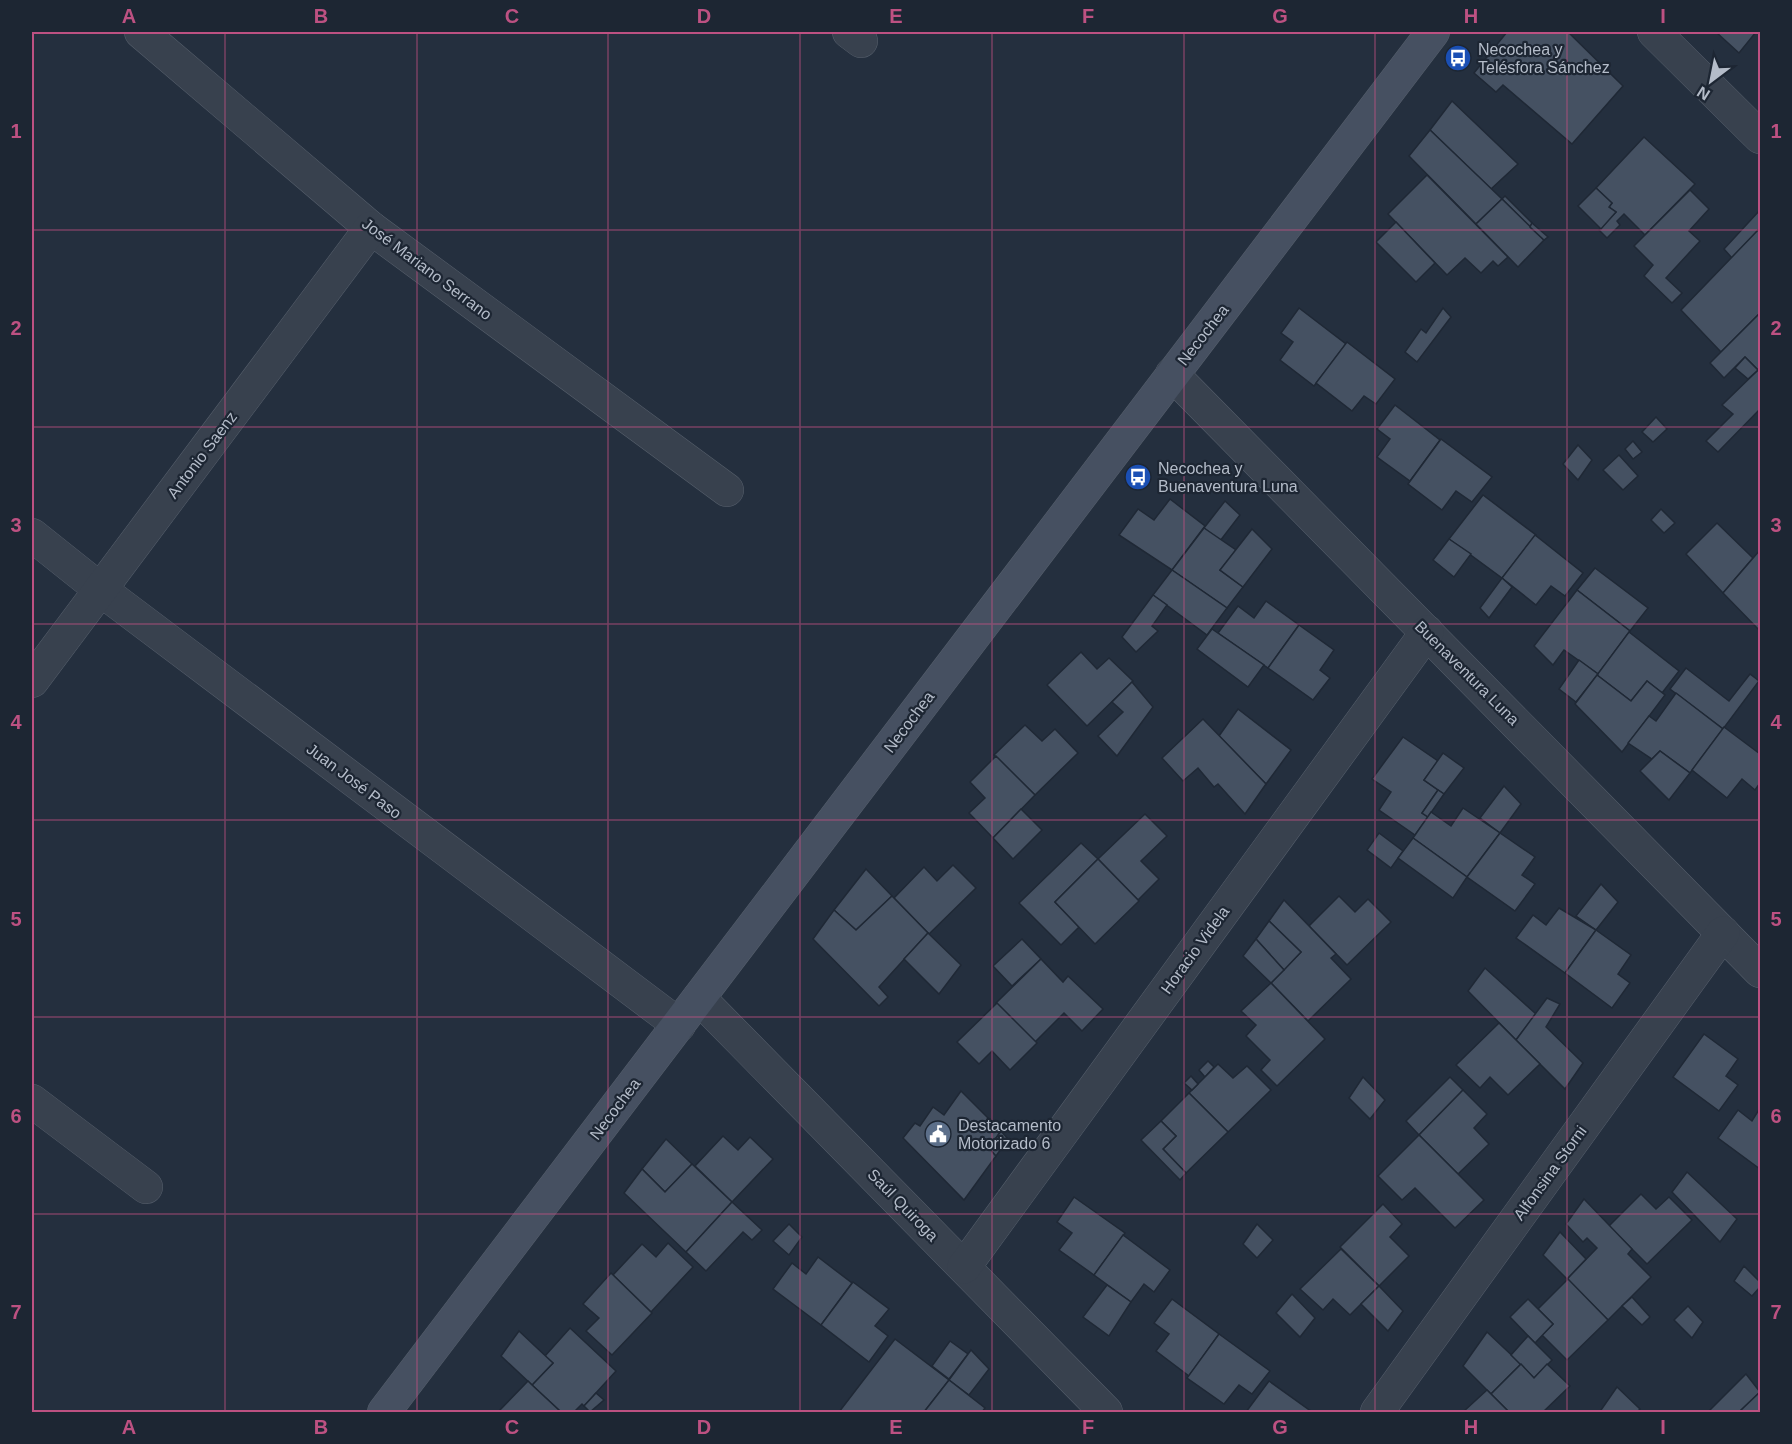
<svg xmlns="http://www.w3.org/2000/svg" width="1792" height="1444" font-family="Helvetica,sans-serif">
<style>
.building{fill:#455162;stroke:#1f2835;stroke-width:1.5}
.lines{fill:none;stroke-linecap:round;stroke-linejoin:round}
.street-casing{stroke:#565f6c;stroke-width:34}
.secondary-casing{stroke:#565f6c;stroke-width:34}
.street{stroke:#38414e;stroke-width:33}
.secondary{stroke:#465061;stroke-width:33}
.grid{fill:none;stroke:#bd5182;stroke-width:1.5;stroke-opacity:0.55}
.labels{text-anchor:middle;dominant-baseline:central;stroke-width:4.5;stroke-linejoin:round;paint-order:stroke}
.poi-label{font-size:16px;fill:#b4bcc9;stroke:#1d2633;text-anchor:start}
.street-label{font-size:16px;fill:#b4bcc9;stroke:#1d2633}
.neatline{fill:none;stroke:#bd5182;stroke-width:2}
.grid-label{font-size:20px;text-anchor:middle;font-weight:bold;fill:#bd5182}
</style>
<rect width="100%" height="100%" fill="#242f3e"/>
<!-- building -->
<g class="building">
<polygon points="1507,32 1568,32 1623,86 1572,144 1503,85 1496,92 1474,73"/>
<polygon points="1716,32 1756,32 1739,53"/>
<polygon points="1452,101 1518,164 1491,189 1430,130"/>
<polygon points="1430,130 1502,199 1476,224 1409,156"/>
<polygon points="1644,137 1695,184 1645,235 1624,214 1617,221 1620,225 1607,238 1599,230 1616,212 1609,207 1612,203 1596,188"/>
<polygon points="1427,175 1508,257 1498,266 1493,261 1481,273 1465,258 1447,275 1388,214"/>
<polygon points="1596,188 1612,203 1609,207 1616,212 1601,229 1578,206"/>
<polygon points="1690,190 1709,209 1689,231 1700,241 1666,278 1682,293 1672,303 1644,276 1653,265 1634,246"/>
<polygon points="1505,196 1532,223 1530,227 1502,199"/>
<polygon points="1502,199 1544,240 1518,267 1476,224"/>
<polygon points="1760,210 1760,228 1732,258 1724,249"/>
<polygon points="1396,222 1435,263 1416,282 1376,242"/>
<polygon points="1532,223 1548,237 1544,240 1530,227"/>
<polygon points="1760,228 1760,313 1721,352 1681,310"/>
<polygon points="1299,308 1346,344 1314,386 1280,360 1293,342 1281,333"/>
<polygon points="1443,308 1451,317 1417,362 1405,352 1421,329 1426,333"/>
<polygon points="1760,313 1760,409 1718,452 1706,441 1733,414 1722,405 1758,370 1745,357 1724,378 1710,363"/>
<polygon points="1347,342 1395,379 1376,404 1364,396 1352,411 1316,383"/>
<polygon points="1745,357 1758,370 1748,379 1735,368"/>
<polygon points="1395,405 1440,440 1410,481 1377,457 1390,439 1377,429"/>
<polygon points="1656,417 1667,429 1653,442 1642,432"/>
<polygon points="1441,439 1492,477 1472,502 1456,491 1442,510 1408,484"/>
<polygon points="1633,441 1642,452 1633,459 1625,449"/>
<polygon points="1578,445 1592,460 1578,480 1563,464"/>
<polygon points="1619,455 1638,476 1623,490 1603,470"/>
<polygon points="1483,495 1536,535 1502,578 1449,539"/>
<polygon points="1170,499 1205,526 1172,570 1119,535 1138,509 1154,520"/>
<polygon points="1225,501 1240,515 1220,541 1204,528"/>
<polygon points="1661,509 1675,523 1664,533 1651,520"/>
<polygon points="1717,523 1753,558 1723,593 1686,554"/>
<polygon points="1204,528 1236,550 1220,570 1243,587 1227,608 1172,570"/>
<polygon points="1252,529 1272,549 1243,587 1220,570"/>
<polygon points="1535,535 1583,573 1565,596 1551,586 1536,605 1502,578"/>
<polygon points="1449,539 1471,554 1454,577 1433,560"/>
<polygon points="1760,550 1760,631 1723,593"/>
<polygon points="1595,568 1648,608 1630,631 1577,590"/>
<polygon points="1172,570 1227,608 1207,635 1153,595"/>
<polygon points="1502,578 1512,587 1489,618 1480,608"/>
<polygon points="1577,590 1630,631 1598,674 1564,650 1553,665 1534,646"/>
<polygon points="1153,595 1167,605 1152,626 1158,631 1136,652 1122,637"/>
<polygon points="1266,601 1299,625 1268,668 1218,633 1238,606 1254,618"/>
<polygon points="1299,625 1334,650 1320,670 1330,678 1313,700 1268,668"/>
<polygon points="1212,629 1264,665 1248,687 1197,649"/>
<polygon points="1629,632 1679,671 1662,693 1647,681 1631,701 1597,675"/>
<polygon points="1081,652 1097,669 1109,658 1133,681 1087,726 1047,685"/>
<polygon points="1579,660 1598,674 1576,702 1559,689"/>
<polygon points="1686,668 1729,701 1750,674 1759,681 1723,729 1670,689"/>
<polygon points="1597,675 1631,701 1647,681 1665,695 1622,752 1575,704"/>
<polygon points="1132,682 1153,707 1117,756 1098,736 1123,712 1112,702"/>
<polygon points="1676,693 1723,729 1690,773 1660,751 1652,759 1628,743 1649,716 1656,721"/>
<polygon points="1238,709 1291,750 1266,784 1219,736"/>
<polygon points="1203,719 1266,784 1245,814 1218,784 1214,787 1198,768 1183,781 1162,758"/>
<polygon points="1025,725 1042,741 1055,729 1078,753 1035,795 994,755"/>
<polygon points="1724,727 1760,754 1760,783 1755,790 1742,779 1727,798 1692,770"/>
<polygon points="1403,737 1438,761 1424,780 1438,790 1422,813 1428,817 1415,835 1379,810 1391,792 1372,779"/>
<polygon points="1660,751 1690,773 1669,800 1640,771"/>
<polygon points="1443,753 1464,768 1444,794 1424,780"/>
<polygon points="996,756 1035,795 993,838 969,813 985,798 970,782"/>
<polygon points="1504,786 1521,804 1500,833 1480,818"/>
<polygon points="1438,790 1444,794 1428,817 1422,813"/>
<polygon points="1463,808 1500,833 1467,877 1413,838 1431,812 1451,826"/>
<polygon points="1021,809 1042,830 1013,859 993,838"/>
<polygon points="1145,814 1167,836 1141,861 1159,879 1138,900 1098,859"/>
<polygon points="1379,833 1403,851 1391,868 1367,850"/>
<polygon points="1500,833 1535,857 1522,875 1535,884 1515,911 1467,877"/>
<polygon points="1413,838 1467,877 1453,898 1398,858"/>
<polygon points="1081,843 1098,859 1055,902 1079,927 1061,945 1019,903"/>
<polygon points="1098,859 1139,901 1095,944 1055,902"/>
<polygon points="953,865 976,888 929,934 894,898 924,867 937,881"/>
<polygon points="866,869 892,896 856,930 834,910"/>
<polygon points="1601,884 1618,902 1596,930 1576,916"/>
<polygon points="892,896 928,933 879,987 888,997 879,1006 813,939 834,910 856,930"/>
<polygon points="1339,896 1355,912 1368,899 1391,922 1347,965 1309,926"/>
<polygon points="1284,900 1336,954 1331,958 1351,979 1308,1021 1271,983 1301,952 1269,921"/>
<polygon points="1559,908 1596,930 1565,973 1516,938 1533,915 1546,925"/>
<polygon points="1269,921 1301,952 1284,970 1256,939"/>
<polygon points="1596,930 1631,955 1618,974 1630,983 1612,1008 1565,973"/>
<polygon points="928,933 961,965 939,994 904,959"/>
<polygon points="1022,939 1041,959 1012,986 993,966"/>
<polygon points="1256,939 1284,970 1271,983 1243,956"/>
<polygon points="1041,959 1063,982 1068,976 1103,1009 1082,1031 1064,1013 1035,1042 996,1003"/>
<polygon points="1485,968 1536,1014 1516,1040 1468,991"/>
<polygon points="1271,983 1325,1039 1277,1086 1261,1070 1270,1060 1246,1036 1256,1025 1241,1011"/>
<polygon points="1547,998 1560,1004 1546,1027 1583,1063 1565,1089 1516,1040"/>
<polygon points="997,1003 1037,1043 1010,1070 992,1051 979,1064 957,1042"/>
<polygon points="1499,1023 1540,1064 1508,1095 1490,1077 1480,1088 1456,1065"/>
<polygon points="1704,1034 1738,1059 1726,1076 1738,1085 1719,1111 1673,1077"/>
<polygon points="1208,1061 1214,1067 1205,1077 1199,1070"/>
<polygon points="1218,1064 1233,1078 1247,1066 1271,1090 1228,1132 1189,1093"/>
<polygon points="1191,1076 1198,1084 1192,1090 1184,1083"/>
<polygon points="1363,1077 1385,1100 1370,1119 1349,1098"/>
<polygon points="1450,1077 1463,1090 1419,1135 1406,1121"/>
<polygon points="1463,1090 1487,1114 1474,1128 1489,1144 1458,1174 1419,1135"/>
<polygon points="961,1091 1001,1131 989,1148 996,1156 964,1200 903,1138 915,1123 920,1126 933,1107 944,1115"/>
<polygon points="1189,1093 1228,1132 1186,1173 1163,1149 1176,1136 1161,1121"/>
<polygon points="1760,1108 1760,1169 1718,1138 1738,1110 1752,1121"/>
<polygon points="1161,1121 1176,1136 1163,1149 1186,1173 1180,1180 1141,1140"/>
<polygon points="1001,1131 1008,1139 996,1156 989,1148"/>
<polygon points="1419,1135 1484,1200 1455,1228 1415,1188 1402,1200 1378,1176"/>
<polygon points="723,1136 738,1150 750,1137 773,1159 732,1202 695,1166"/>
<polygon points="666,1139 692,1164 665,1192 642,1169"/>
<polygon points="692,1164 732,1202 686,1252 624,1193 642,1169 665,1192"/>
<polygon points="1687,1172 1737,1219 1720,1242 1672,1192"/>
<polygon points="1641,1194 1656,1209 1669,1197 1692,1220 1647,1264 1609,1226"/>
<polygon points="1074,1197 1125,1233 1094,1275 1059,1250 1072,1233 1057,1222"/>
<polygon points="1584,1199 1632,1249 1628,1254 1651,1277 1608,1320 1567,1279 1597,1248 1587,1238 1583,1242 1566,1224"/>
<polygon points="732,1202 762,1230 752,1240 743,1232 706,1271 686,1252"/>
<polygon points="1383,1204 1402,1224 1390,1237 1409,1256 1379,1286 1340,1247"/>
<polygon points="789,1224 802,1237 789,1255 773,1241"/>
<polygon points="1257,1224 1273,1240 1257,1258 1243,1244"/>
<polygon points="1560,1232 1586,1259 1567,1279 1543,1255"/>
<polygon points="1123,1235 1170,1270 1154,1292 1144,1284 1131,1302 1094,1275"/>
<polygon points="668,1243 693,1267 651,1312 613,1275 642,1244 656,1257"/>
<polygon points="1341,1249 1379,1286 1350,1315 1333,1299 1323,1310 1300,1289"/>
<polygon points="818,1257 852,1283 821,1325 773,1289 792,1263 806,1274"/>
<polygon points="1744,1266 1760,1282 1760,1287 1752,1296 1734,1281"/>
<polygon points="611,1273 652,1313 612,1355 586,1331 599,1318 583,1304"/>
<polygon points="1568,1279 1608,1320 1567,1360 1542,1335 1553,1324 1538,1309"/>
<polygon points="853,1282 889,1309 875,1326 888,1336 869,1362 821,1325"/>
<polygon points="1107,1285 1131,1302 1109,1336 1083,1317"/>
<polygon points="1379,1286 1403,1311 1388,1331 1361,1304"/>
<polygon points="1292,1294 1315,1318 1300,1337 1276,1313"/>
<polygon points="1632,1297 1650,1317 1642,1325 1622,1306"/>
<polygon points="1172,1299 1219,1334 1189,1376 1156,1351 1169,1334 1154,1323"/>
<polygon points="1528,1299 1553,1324 1535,1343 1510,1317"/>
<polygon points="1688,1306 1703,1322 1692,1338 1674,1320"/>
<polygon points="570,1328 616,1371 584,1406 582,1404 574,1412 561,1412 532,1385 553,1363 545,1356"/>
<polygon points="519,1331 553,1363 532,1385 501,1356"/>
<polygon points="1487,1332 1521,1364 1491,1394 1463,1366"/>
<polygon points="1219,1334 1270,1371 1252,1394 1239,1385 1224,1404 1187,1378"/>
<polygon points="1528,1336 1552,1360 1534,1378 1511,1355"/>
<polygon points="895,1339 949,1380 924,1412 839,1412"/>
<polygon points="950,1341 968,1354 949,1379 932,1366"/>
<polygon points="971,1350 989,1369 969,1395 949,1380"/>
<polygon points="1521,1364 1534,1378 1547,1364 1570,1386 1543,1412 1509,1412 1491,1394"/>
<polygon points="1746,1374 1760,1392 1739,1412 1708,1412"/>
<polygon points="949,1380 985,1408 982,1412 924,1412"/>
<polygon points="528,1381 532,1385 561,1412 499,1411"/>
<polygon points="1269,1381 1312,1412 1246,1412"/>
<polygon points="1617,1387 1640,1409 1637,1412 1604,1412 1601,1410"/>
<polygon points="1487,1390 1509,1412 1463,1412"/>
<polygon points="1760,1392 1760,1412 1739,1412"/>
<polygon points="596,1393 604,1400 590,1412 584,1406"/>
</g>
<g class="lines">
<defs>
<g id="street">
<polyline points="141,32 371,228 727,490"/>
<polyline points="849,32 861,41"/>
<polyline points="1654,32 1760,137"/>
<polyline points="1172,374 1760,971"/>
<polyline points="32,535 101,590 679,1025"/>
<polyline points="32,681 371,228"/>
<polyline points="699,998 1106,1412"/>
<polyline points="32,1101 146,1187"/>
<polyline points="964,1267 1427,632"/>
<polyline points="1377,1412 1723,933"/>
</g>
<polyline id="secondary" points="384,1412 1433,32"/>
</defs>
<!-- street casing -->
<use href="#street" class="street-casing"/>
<!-- secondary casing -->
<use href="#secondary" class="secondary-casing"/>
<!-- street -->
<use href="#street" class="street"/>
<!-- secondary -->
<use href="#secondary" class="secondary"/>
</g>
<!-- grid -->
<path class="grid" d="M225,32v1380M417,32v1380M608,32v1380M800,32v1380M992,32v1380M1184,32v1380M1375,32v1380M1567,32v1380M32,230h1728M32,427h1728M32,624h1728M32,820h1728M32,1017h1728M32,1214h1728"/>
<!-- icons -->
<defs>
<symbol id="bus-disc" viewBox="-11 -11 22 22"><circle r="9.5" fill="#1a4fb4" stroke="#1d2633"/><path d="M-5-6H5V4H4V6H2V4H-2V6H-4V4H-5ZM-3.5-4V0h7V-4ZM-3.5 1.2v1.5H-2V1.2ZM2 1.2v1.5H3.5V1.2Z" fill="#fff"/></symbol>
<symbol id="civic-disc" viewBox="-11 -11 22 22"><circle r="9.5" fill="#5c6f8a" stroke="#1d2633"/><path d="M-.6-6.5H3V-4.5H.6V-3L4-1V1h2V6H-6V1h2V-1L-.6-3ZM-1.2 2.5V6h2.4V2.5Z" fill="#fff"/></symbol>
</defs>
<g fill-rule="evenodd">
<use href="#bus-disc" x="1443" y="43" width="30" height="30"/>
<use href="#bus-disc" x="1123" y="462" width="30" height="30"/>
<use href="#civic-disc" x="923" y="1119" width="30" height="30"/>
</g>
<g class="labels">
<!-- poi labels -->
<g class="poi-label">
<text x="1478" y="49">Necochea y<tspan x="1478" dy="18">Telésfora Sánchez</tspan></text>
<text x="1158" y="468">Necochea y<tspan x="1158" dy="18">Buenaventura Luna</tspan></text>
<text x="958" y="1125">Destacamento<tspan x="958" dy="18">Motorizado 6</tspan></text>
</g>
<!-- street labels -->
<g class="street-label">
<text transform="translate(427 269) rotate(37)">José Mariano Serrano</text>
<text transform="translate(1203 335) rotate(-52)">Necochea</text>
<text transform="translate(202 455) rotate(-53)">Antonio Saenz</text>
<text transform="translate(1467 673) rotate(45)">Buenaventura Luna</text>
<text transform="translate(909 722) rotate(-53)">Necochea</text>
<text transform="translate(354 781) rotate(37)">Juan José Paso</text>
<text transform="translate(1195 950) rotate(-54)">Horacio Videla</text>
<text transform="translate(615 1109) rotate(-53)">Necochea</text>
<text transform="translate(1550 1173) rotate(-54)">Alfonsina Storni</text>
<text transform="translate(903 1205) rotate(46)">Saúl Quiroga</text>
</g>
</g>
<!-- border -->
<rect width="1792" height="1444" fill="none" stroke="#1d2633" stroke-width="66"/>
<!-- north arrow -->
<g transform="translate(1711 81) rotate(212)" stroke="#1d2633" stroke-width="4.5" paint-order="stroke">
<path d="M0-4.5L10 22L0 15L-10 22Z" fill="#b4bcc9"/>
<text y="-9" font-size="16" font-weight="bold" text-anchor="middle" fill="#b4bcc9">N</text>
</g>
<rect x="33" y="33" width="1726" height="1378" class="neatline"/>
<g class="grid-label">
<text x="129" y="23">A</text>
<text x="321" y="23">B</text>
<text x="512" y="23">C</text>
<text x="704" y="23">D</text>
<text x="896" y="23">E</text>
<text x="1088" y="23">F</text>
<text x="1280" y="23">G</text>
<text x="1471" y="23">H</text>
<text x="1663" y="23">I</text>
<text x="16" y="138">1</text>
<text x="1776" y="138">1</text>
<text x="16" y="335">2</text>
<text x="1776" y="335">2</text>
<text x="16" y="532">3</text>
<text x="1776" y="532">3</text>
<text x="16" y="729">4</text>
<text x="1776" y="729">4</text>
<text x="16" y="926">5</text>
<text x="1776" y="926">5</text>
<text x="16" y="1123">6</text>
<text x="1776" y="1123">6</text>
<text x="16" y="1319">7</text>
<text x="1776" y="1319">7</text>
<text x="129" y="1434">A</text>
<text x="321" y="1434">B</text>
<text x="512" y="1434">C</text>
<text x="704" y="1434">D</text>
<text x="896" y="1434">E</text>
<text x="1088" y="1434">F</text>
<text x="1280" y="1434">G</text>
<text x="1471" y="1434">H</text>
<text x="1663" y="1434">I</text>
</g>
</svg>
